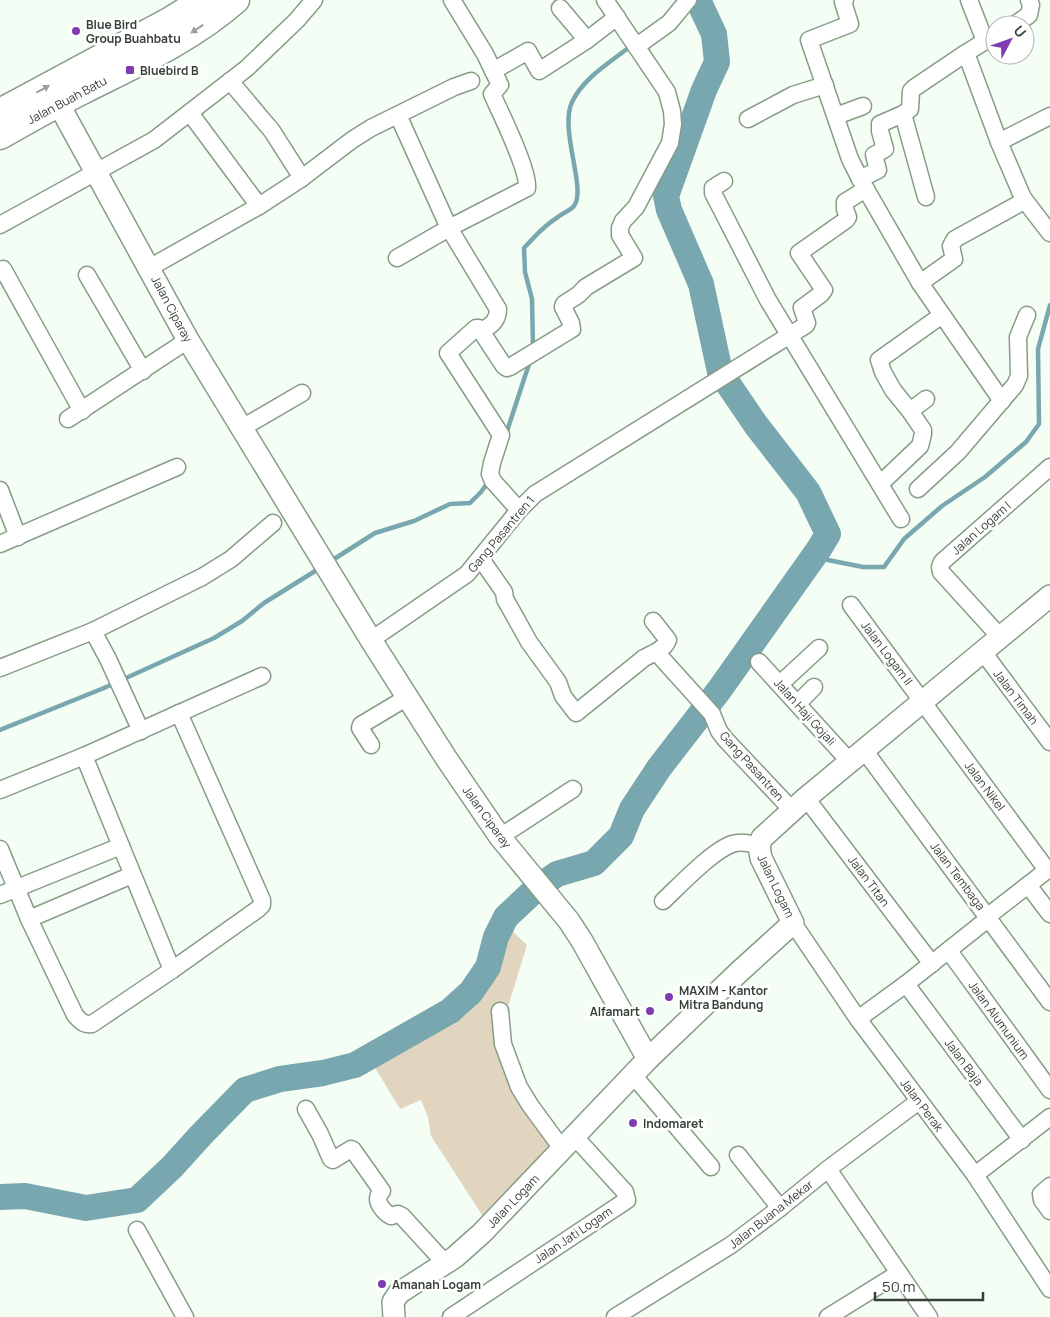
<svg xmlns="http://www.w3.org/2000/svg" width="1050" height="1317" font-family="Manrope,sans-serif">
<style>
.green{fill:#e1d5c0}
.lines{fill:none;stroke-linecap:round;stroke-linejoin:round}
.stream{stroke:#79a7af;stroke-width:4.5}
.river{stroke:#79a7af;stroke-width:26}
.minor-casing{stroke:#879c87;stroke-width:19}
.tertiary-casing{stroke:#879c87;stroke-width:24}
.primary-casing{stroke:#879c87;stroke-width:29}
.minor{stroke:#fff;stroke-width:16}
.tertiary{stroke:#fff;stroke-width:21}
.primary{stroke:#fff;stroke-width:26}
.oneway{fill:#9ba09b}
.poi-dot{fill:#7e3cb0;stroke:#fff;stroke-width:2}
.labels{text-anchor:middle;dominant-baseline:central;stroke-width:5;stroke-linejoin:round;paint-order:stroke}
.poi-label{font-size:12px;font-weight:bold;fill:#374037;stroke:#fff;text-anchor:start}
.street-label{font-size:12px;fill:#374037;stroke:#fff}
</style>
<rect width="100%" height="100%" fill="#f5fef4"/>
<!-- green -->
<polygon class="green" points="509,928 527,945 507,1010 509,1058 555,1142 484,1218 431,1136 428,1117 421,1100 400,1109 374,1066 428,1028 474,1001 495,960"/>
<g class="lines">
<!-- stream -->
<g class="stream">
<path d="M533,348l-1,-49 -7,-27 -1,-24c11,-12 21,-23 34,-31 4,-4 12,-6 16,-11 13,-17 -15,-76 -2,-104 12,-25 39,-40 60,-57"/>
<polyline points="506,434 530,361"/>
<polyline points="813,557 863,567 884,567 904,539 942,506 985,477 1026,442 1039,424 1038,349 1050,305"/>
<polyline points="331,561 375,533 414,521 450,504 470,503 481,492 489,481"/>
<polyline points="0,730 104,688 214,638 242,621 264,603 320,568"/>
</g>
<!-- river -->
<polyline class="river" points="0,1197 25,1196 86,1208 137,1200 172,1167 201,1135 245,1090 280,1079 323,1073 355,1065 450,1011 471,992 488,967 496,937 506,917 538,887 557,874 594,863 621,836 632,809 659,768 720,689 819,549 828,534 808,492 756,425 720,372 701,284 669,210 666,196 704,90 717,62 714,34 698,0"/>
<defs>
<g id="minor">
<polyline points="845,0 843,2 850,24 809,40 850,159 860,179 920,283 1002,401"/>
<polyline points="969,0 985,41"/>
<polyline points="560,8 587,40"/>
<polyline points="1014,25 1029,15 1031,5 1029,0"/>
<polyline points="637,46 669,23 688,0"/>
<polyline points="966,53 999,142 1023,198 1050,233"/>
<polyline points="493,71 528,51 539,71 587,40 617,17"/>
<polyline points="230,81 272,131 302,178"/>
<polyline points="190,113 259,206"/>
<polyline points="903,114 926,197"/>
<path d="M398,115l51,113 49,81c0,11 -6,16 -15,21l-7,-2 -28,25 53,82 -9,28 -2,11 3,7 26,29"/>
<polyline points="836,116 863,106"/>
<polyline points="748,119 793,95 825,85"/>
<polyline points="999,142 1050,116"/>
<polyline points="860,179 878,170 874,155 885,149 880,131 880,124 903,114 910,109 911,91 914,88 966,53 995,35"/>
<polyline points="724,181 713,188 713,193 768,300 901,519"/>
<polyline points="0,225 154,140 247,68 297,20 314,0"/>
<path d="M397,258l52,-30 78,-40c2,-18 -27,-76 -35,-94l8,-9 -15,-31 -33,-54"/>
<polyline points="149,268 259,206 302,178 352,140 371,128 454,87 471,81"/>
<polyline points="3,269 82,411"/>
<polyline points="87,275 143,371"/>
<polyline points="920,283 954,259 951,246 955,239 1024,201"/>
<polyline points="479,328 504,366 507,368 510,367 572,329 571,323 563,307 564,304 578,295 586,287 634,258 620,235 620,228 623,221 636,207 670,143 673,124 672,111 667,92 605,0"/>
<polyline points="910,411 926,399"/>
<polyline points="68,419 188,340"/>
<polyline points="242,428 302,393"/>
<polyline points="880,484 920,446 923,434 923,430 910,411 893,390 883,372 879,360 942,315"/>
<polyline points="918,489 958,452 1015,385 1019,376 1018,337 1027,315"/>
<polyline points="0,490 18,537"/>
<polyline points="0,544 177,467"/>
<path d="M481,559l23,33 1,7 9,16 15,27 29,40 5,14 13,17 68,-55c9,-5 20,-8 24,-18l-15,-19"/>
<polyline points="851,605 1047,870"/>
<polyline points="93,631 108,659 141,731"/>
<polyline points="1001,638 941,572 940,567 942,562 1050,467"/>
<polyline points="371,640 467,574 519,510 535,494 806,325 807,323 802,308 821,294 824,290 799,253 846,220 848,217 845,209 845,202 866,189"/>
<polyline points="983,652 1050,742"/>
<polyline points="657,653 712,714 719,731 725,739 792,810"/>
<polyline points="759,662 850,762"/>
<polyline points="0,668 93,631 202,577 231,559 273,523"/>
<polyline points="780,684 819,648"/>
<polyline points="798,703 814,687"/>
<polyline points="371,745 360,728 361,725 406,698"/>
<polyline points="864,750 1050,1002"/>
<polyline points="0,790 84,756"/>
<polyline points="806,798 932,964"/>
<polyline points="500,837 573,789"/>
<path d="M0,849l29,70 46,96c5,6 9,10 17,9l80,-54 86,-61 4,-4v-5l-83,-187"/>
<polyline points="1028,885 1050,914"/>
<polyline points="0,895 121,846"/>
<path d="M663,901c16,-15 49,-50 69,-57 9,-3 18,-1 27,2"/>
<polyline points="29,919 132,875"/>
<polyline points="793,923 858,1019 975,1175 1050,1289"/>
<polyline points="949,951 1050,1090"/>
<polyline points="172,970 84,756 262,676"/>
<polyline points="906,984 1022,1140"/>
<polyline points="500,1011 503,1044 519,1087 530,1105 563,1150"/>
<polyline points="858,1019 906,984 984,922 988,916 1050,868"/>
<polyline points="633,1075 711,1167"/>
<path d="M306,1109l14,25 11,25 2,1 18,-11 2,1 29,41c-2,2 -4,5 -4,8 0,6 8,15 13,17l7,-2 4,2 43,47"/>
<polyline points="738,1155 780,1208"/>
<polyline points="828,1169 929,1317"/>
<polyline points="975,1175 1050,1117"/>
<polyline points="1050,1186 1041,1194 1042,1200 1050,1211"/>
<polyline points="137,1230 185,1317"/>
<polyline points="451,1317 627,1200 625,1192 575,1137"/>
<polyline points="615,1317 731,1245 780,1208 828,1169 919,1101"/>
<polyline points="828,1317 899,1273"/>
</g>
<g id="tertiary">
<polyline points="58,103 188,340 371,640 446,758 500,837 569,921 582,941 648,1059"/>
<polyline points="394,1317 393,1302 399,1293 455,1257 482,1233 648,1059 739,972 793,923 761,858 759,846 762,838 806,798 1050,596"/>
</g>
<g id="primary">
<polyline points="0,112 169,21 203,0"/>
<path d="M0,136c28,-16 56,-32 84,-46 52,-26 108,-51 152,-90"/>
</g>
</defs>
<!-- minor casing -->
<use href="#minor" class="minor-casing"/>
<!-- tertiary casing -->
<use href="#tertiary" class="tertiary-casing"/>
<!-- primary casing -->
<use href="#primary" class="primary-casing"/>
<!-- minor -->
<use href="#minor" class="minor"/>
<!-- tertiary -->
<use href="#tertiary" class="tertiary"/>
<!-- primary -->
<use href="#primary" class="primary"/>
</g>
<!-- one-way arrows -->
<defs><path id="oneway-solid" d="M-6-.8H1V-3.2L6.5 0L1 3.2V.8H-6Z" transform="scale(1.25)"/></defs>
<g class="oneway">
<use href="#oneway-solid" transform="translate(197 29) rotate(147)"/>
<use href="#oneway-solid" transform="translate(43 89) rotate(-29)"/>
</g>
<!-- markers -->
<g class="poi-dot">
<circle cx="76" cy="31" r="5"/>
<rect x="125" y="65" width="10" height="10" rx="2.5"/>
<circle cx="669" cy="997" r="5"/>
<circle cx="650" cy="1011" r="5"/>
<circle cx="633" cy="1123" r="5"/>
<circle cx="382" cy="1284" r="5"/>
</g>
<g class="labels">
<!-- poi labels -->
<g class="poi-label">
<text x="86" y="24">Blue Bird<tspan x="86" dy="14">Group Buahbatu</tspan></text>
<text x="140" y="70">Bluebird B</text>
<text x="679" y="990">MAXIM - Kantor<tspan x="679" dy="14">Mitra Bandung</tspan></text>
<text x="640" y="1011" text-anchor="end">Alfamart</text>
<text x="643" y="1123">Indomaret</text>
<text x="392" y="1284">Amanah Logam</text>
</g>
<!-- street labels -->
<g class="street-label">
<text transform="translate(67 100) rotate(-28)">Jalan Buah Batu</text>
<text transform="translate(172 309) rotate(62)">Jalan Ciparay</text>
<text transform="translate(981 528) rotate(-41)">Jalan Logam I</text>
<text transform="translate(501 534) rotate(-50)">Gang Pasantren 1</text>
<text transform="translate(887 653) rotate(53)">Jalan Logam II</text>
<text transform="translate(1016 697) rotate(53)">Jalan Timah</text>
<text transform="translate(805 712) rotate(48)">Jalan Haji Gojali</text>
<text transform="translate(752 766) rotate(48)">Gang Pasantren</text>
<text transform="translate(985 786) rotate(53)">Jalan Nikel</text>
<text transform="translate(487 817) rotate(54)">Jalan Ciparay</text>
<text transform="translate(958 876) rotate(53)">Jalan Tembaga</text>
<text transform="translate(869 881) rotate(53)">Jalan Titan</text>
<text transform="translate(776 886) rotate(64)">Jalan Logam</text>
<text transform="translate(999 1020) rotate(54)">Jalan Alumunium</text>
<text transform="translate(964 1062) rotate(53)">Jalan Baja</text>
<text transform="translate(922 1105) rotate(53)">Jalan Perak</text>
<text transform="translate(513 1201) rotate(-46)">Jalan Logam</text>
<text transform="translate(771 1214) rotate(-38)">Jalan Buana Mekar</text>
<text transform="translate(573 1235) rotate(-34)">Jalan Jati Logam</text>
</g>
</g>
<!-- north arrow -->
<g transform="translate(1010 40) rotate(49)"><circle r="24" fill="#ffffff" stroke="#afb3af"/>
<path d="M0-4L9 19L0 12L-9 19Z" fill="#7e3cb0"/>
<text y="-8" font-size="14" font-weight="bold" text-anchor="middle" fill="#374037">U</text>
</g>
<!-- scale -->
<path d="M875 1292v8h108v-8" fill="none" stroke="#374037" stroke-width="2.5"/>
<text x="882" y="1292" font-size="15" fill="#374037" stroke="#ffffff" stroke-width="4" paint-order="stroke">50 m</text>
</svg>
